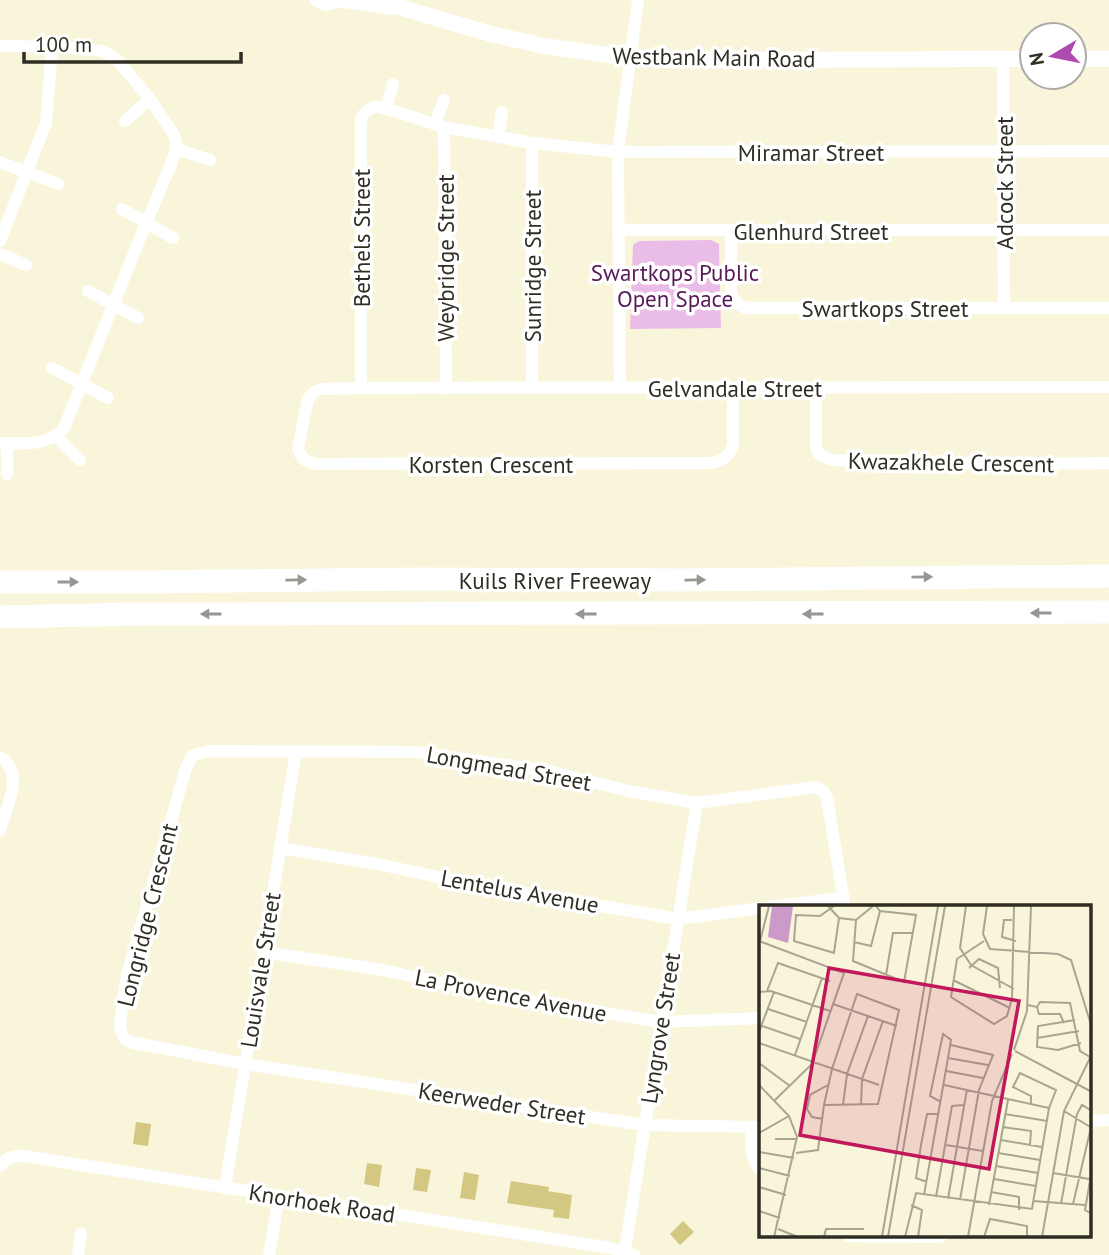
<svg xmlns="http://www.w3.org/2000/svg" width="1109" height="1255" font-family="'PT Sans',sans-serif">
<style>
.green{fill:#eabde8}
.building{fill:#d4c782}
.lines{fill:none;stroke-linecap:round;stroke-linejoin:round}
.minor{stroke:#fff;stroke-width:12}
.tertiary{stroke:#fff;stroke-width:16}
.motorway{stroke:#fff;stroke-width:23}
.oneway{fill:#989692}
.labels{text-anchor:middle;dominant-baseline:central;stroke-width:7;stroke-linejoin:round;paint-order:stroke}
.street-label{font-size:23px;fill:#302e24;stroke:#fff}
.park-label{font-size:23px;fill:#571a58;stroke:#fff}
.inset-road{fill:none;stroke:#a9a592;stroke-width:2}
.view{fill:#c2185b;fill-opacity:0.15;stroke:#c2185b;stroke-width:3.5}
.inset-edge{fill:none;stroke:#302e24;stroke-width:3.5}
</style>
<rect width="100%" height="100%" fill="#f9f5db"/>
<!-- green -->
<polygon class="green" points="711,240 719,244 721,328 630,329 633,245 639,241"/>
<!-- building -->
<g class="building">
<polygon points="136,1122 151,1124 148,1146 133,1144"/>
<polygon points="367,1163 382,1165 379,1187 364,1184"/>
<polygon points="416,1168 431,1170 427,1192 413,1190"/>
<polygon points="464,1172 479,1175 475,1200 460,1198"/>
<polygon points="511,1181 549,1187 548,1191 572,1195 569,1219 553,1217 554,1210 507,1203"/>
<polygon points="683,1221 694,1232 680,1245 670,1234"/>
</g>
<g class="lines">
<!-- minor -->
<g class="minor">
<path d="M0,46l62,1 40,4 8,4 9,7 31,37 24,36 2,8v6l-6,18 -24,56 -82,205c-15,19 -42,15 -64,15"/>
<polyline points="1003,59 1004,308"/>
<polyline points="386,109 393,84"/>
<polyline points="125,121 150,99"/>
<polyline points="435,124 444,100"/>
<polyline points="444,127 446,388"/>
<polyline points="498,137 502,112"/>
<polyline points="532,143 532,388"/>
<polyline points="176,149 210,160"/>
<polyline points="0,162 58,184"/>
<polyline points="122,209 173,238"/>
<polyline points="618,230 1109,230"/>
<path d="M731,231v61c3,9 6,12 14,16h364"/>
<polyline points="0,241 46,123 52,47"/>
<polyline points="0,254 26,265"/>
<polyline points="88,291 138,318"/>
<polyline points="52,368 108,398"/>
<polyline points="816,387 816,446 818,453 831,460 1037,464 1109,463"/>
<path d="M361,388v-268c3,-9 10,-14 20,-13l63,20 88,16 86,9 491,-1"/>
<polyline points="620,388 618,152 638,0"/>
<path d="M733,388v56c-3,12 -10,17 -22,19l-396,1 -10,-4 -4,-4 -3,-8 10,-49 6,-7 8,-3 39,-1 748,-1"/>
<polyline points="56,437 80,460"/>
<polyline points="7,474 7,443"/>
<path d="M0,757c26,15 6,51 0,73"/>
<polyline points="280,848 377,864 482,886 678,919 761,908"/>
<polyline points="768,907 843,898"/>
<polyline points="263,952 383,970 505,997 661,1022 761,1018"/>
<polyline points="1090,1121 1109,1120"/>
<path d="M751,1127c0,17 -1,30 10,44"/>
<polyline points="761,1127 644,1125 245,1064 130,1042 124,1038 121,1031 120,1022 127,975 186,768 193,755 209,751 416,752 548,771 629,791 697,803 816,787 824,792 827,798 845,907"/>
<path d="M0,1166c6,-8 14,-11 24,-10l587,92 23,7"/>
<polyline points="225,1188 296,752"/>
<polyline points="848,1236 935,1237 942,1236"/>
<polyline points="78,1255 81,1234"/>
<polyline points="269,1255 279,1196"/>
<polyline points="624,1255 697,803"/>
</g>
<!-- tertiary -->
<g class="tertiary">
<polyline points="318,0 326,3 337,0"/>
<polyline points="344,0 392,7"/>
<polyline points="383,0 402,8 491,34 544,46 630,58 668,60 1032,59"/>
<polyline points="1074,59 1109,59"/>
</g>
<!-- motorway -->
<g class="motorway">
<polyline points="0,582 139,582 418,579 681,580 1109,576"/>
<polyline points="0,617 136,614 1109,612"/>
</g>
</g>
<!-- one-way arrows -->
<defs><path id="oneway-solid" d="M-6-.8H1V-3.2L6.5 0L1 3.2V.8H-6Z" transform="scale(1.75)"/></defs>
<g class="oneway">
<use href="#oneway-solid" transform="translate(922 577) rotate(-1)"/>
<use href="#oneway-solid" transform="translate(296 580) rotate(-1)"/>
<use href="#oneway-solid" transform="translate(695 580) rotate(-1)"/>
<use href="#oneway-solid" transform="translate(68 582)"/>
<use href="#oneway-solid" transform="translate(1041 613) rotate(180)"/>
<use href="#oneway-solid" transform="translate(211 614) rotate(-180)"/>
<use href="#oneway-solid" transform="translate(586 614) rotate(180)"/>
<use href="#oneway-solid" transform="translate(813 614) rotate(180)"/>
</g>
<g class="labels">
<!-- street labels -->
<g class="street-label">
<text transform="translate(714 57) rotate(1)">Westbank Main Road</text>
<text x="811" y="152">Miramar Street</text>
<text transform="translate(1004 183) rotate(-90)">Adcock Street</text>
<text x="811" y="231">Glenhurd Street</text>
<text transform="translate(361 238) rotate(-90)">Bethels Street</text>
<text transform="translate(445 258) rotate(-90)">Weybridge Street</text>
<text transform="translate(532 266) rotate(-90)">Sunridge Street</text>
<text x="885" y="308">Swartkops Street</text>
<text x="735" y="388">Gelvandale Street</text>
<text transform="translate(951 462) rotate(1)">Kwazakhele Crescent</text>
<text x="491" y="464">Korsten Crescent</text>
<text x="555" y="580">Kuils River Freeway</text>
<text transform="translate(509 768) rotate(10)">Longmead Street</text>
<text transform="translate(520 891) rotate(10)">Lentelus Avenue</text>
<text transform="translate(147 915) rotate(-76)">Longridge Crescent</text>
<text transform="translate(260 970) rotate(-81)">Louisvale Street</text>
<text transform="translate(511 995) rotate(11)">La Provence Avenue</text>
<text transform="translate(660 1028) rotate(-81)">Lyngrove Street</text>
<text transform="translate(502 1103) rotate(9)">Keerweder Street</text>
<text transform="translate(322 1203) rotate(9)">Knorhoek Road</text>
</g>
<!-- park labels -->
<g class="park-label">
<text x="675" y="272">Swartkops Public<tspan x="675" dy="26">Open Space</tspan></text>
</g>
</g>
<!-- overview -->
<g transform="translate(759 905)">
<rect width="332" height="332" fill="#f9f5db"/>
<path d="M13,1h21l-5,37 -20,-6z" fill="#cc99cb"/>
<path class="inset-road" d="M69,1l11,12 17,2 17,-14M75,1l-14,10 -24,-1 -2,26 40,12 5,-35M207,1l-6,42 11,17 43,24M228,1l-4,28 7,15 68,5 13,6 21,68M97,15l-3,41 51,21 12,-67 -36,-4 -4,-5M253,15h-8l-2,17 14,4M0,36l85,32 -32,91 -37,36M1,36l9,-35M225,36l-27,18 -6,38 43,27 13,-8 5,-18 2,-92M95,37l17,4 9,-35M210,63l10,-9 19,9 2,20M127,70l7,-42h19M194,75l57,28M8,86l11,-28 52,18M0,87l12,-1 59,20M74,99l64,22M269,100l9,2 2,7h21l4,9M278,102l3,-5 30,1 10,48 10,6M9,104l39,13M316,115l-37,6 -1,21 21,3 23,-7M3,121l38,13M0,127l15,-40M278,133l42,-7M0,138l120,42M192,140l42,10 -14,35 -19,110M255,145l13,-39 4,-105M256,146l77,41M36,150l27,-77M189,153l40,7M0,158l31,23M187,166l37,7M0,180l30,31 8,21 -23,100M272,199v-8l-18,-9 7,-14 36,17 -7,18M84,200l4,-31 21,-58M102,200l1,-26 21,-58M305,206l28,17M246,209l42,7M64,214l-11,-2 -5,-8 3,-14 18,-10M244,222l28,4 -1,14M0,228l30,-17M16,234h22M242,235l41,7M187,240l37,6M0,247l35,6M37,248l22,-3 6,-45 8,-36 25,-75 42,16 -21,94 -54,1M239,248l42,7M237,261l42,7M0,263l31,8M333,264l-7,41 7,4M294,268l36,6M235,274l42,7M168,277l-11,-4 5,-33 6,-31h11M0,282l27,8M232,287l28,5v13M165,290l24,-137 3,-18 -8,-6 -13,62 11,6M177,292l16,-91 12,-1M189,294l19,-110M274,296l52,4M302,299l16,-90 5,-9 10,6M314,299l19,-81M152,300l11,5 -4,27M230,300l19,-105M0,306l21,7M19,324l20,8M65,332l2,-8h38M123,332l56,-331M129,332l57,-331M146,332l11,-44 116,16 17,-101 -105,-23M209,332l24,-136 20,-47M225,332l6,-18 37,7v11M283,332l22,-126 28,-57"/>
<path class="view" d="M70,63l190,33 -30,168 -189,-34z"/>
<rect width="332" height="332" class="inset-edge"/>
</g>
<!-- north arrow -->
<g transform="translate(1053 56) rotate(260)"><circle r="33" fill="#ffffff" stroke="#acaba7" stroke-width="2"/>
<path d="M0-5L12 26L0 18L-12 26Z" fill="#af4aaf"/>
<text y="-10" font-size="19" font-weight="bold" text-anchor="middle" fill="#302e24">N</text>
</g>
<!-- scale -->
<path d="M24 52v10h217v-10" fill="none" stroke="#302e24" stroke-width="3.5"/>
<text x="35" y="52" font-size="21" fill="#302e24" stroke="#ffffff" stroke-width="5" paint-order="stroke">100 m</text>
</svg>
